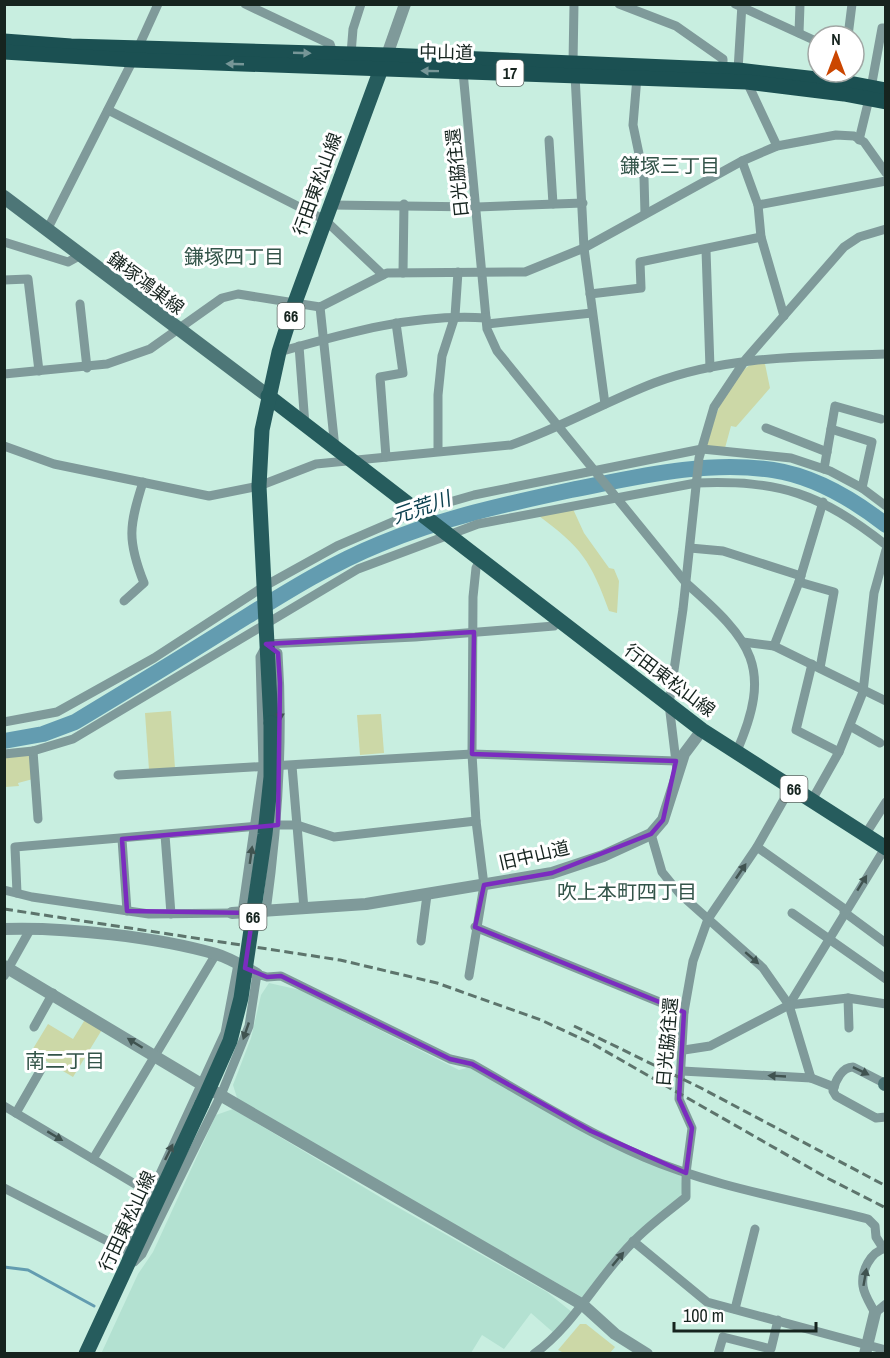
<svg xmlns="http://www.w3.org/2000/svg" width="890" height="1358" font-family="'Archivo Narrow','Noto Sans JP',sans-serif">
<style>
.built{fill:#b3e1d1}
.green{fill:#ccd8a7}
.lines{fill:none;stroke-linecap:round;stroke-linejoin:round}
.stream{stroke:#639cb0;stroke-width:3}
.river{stroke:#639cb0;stroke-width:16}
.minor{stroke:#7f9a9a;stroke-width:9}
.tertiary{stroke:#7f9a9a;stroke-width:12}
.secondary{stroke:#4d7677;stroke-width:14}
.primary{stroke:#265c5d;stroke-width:15}
.trunk{stroke:#1b5052;stroke-width:15}
.rail{stroke:#5d746c;stroke-width:3;stroke-dasharray:9 4.5;stroke-linecap:butt}
.primary-bridge{stroke:#265c5d;stroke-width:15}
.oneway{fill:#769697}
.oneway2{fill:#405350}
.marked{fill:none;stroke:#7b2cbf;stroke-width:4.5;stroke-linejoin:round}
.labels{text-anchor:middle;dominant-baseline:central;stroke-width:6;stroke-linejoin:round;paint-order:stroke}
.shield{fill:#fff;stroke:#5c6662;stroke-width:1.5}
.shield-label{font-size:16px;font-weight:bold;fill:#16241f}
.street-label{font-size:18px;fill:#16241f;stroke:#fff}
.neighbourhood-label{font-size:20px;fill:#335449;stroke:#fff}
.water-label{font-size:20px;font-style:italic;fill:#0d4150;stroke:#fff}
</style>
<rect width="100%" height="100%" fill="#c8eee0"/>
<!-- built -->
<g class="built">
<polygon points="269,983 300,990 459,1070 470,1067 662,1168 681,1176 683,1191 678,1201 585,1299 238,1101 233,1085 251,1038 261,995"/>
<polygon points="233,1109 385,1200 547,1292 573,1313 555,1334 531,1313 504,1349 482,1335 471,1353 101,1354 138,1274 153,1252 216,1115"/>
</g>
<!-- green -->
<g class="green">
<path d="M752,364h13l5,24 -34,39 -5,-1 -6,22h-14l-5,-4c8,-25 21,-67 46,-80z"/>
<path d="M573,509l11,24 25,35 5,1 5,12 -2,32 -8,-2c-18,-50 -28,-64 -70,-95z"/>
<polygon points="171,711 175,768 149,770 145,713"/>
<polygon points="381,714 384,753 360,755 357,715"/>
<polygon points="30,755 33,779 18,783 19,786 5,787 5,757"/>
<polygon points="86,1018 103,1028 73,1077 31,1052 48,1024 73,1039"/>
<polygon points="580,1324 586,1324 615,1347 610,1353 564,1353 558,1350"/>
</g>
<g class="lines">
<!-- stream -->
<polyline class="stream" points="4,1267 28,1270 94,1306"/>
<!-- river -->
<path class="river" d="M4,741l39,-7 32,-12c53,-32 106,-64 158,-97 47,-29 95,-60 147,-81 62,-26 126,-40 191,-54 66,-13 134,-30 202,-20 40,6 81,30 113,55"/>
<!-- minor -->
<g class="minor">
<polyline points="245,4 330,44 333,53"/>
<polyline points="619,4 676,26 723,59 723,70"/>
<polyline points="735,4 818,42"/>
<polyline points="799,33 800,4"/>
<polyline points="848,36 852,4"/>
<polyline points="138,48 158,4"/>
<polyline points="351,54 353,29 361,4"/>
<polyline points="573,63 574,4"/>
<polyline points="738,70 742,4"/>
<path d="M463,72l24,257 10,22 189,232c66,58 88,84 50,170"/>
<polyline points="575,75 584,248 605,404"/>
<polyline points="637,77 633,125 644,178 645,214"/>
<polyline points="747,82 777,146"/>
<polyline points="871,88 882,28 886,28"/>
<polyline points="108,110 325,220 383,275"/>
<polyline points="549,140 553,204"/>
<polyline points="859,140 869,99"/>
<polyline points="742,161 758,205 761,237 784,316"/>
<polyline points="331,205 477,207 583,203"/>
<polyline points="758,205 886,181"/>
<polyline points="47,230 133,60"/>
<polyline points="4,242 68,262 79,256"/>
<polyline points="706,250 710,368"/>
<polyline points="403,273 404,204"/>
<polyline points="4,280 28,279 39,371"/>
<polyline points="590,294 641,288 640,262 761,237"/>
<polyline points="80,304 87,368"/>
<polyline points="320,307 335,448"/>
<polyline points="487,324 592,313"/>
<polyline points="299,346 305,425"/>
<path d="M279,352c67,-19 137,-39 207,-34"/>
<polyline points="4,374 107,364 150,349 222,298 238,294 320,307 387,273 525,272 584,248 742,161 777,146 836,135 854,136 864,142 886,173"/>
<polyline points="766,428 827,452"/>
<polyline points="831,429 872,442 862,488"/>
<path d="M4,446l50,18 155,32 50,-10 57,-22 195,-19c49,-17 94,-43 143,-62 75,-28 153,-26 232,-29"/>
<polyline points="438,450 438,395 442,356 455,316 458,272"/>
<polyline points="386,457 380,377 403,373 396,323"/>
<polyline points="824,469 835,406 881,419"/>
<polyline points="690,548 723,551 801,576"/>
<polyline points="799,582 834,592 820,668"/>
<path d="M124,601l20,-18c-17,-43 -15,-57 -1,-101"/>
<polyline points="743,642 774,646 886,701"/>
<polyline points="266,644 415,637 554,626 559,620"/>
<polyline points="774,646 799,582 823,502"/>
<polyline points="812,664 796,730 839,752"/>
<polyline points="4,722 57,712 154,658 263,587 337,546 418,511 474,495 702,449 791,458 830,471 862,488 886,506"/>
<polyline points="850,726 880,743"/>
<polyline points="33,751 38,819"/>
<path d="M4,754l29,-3 40,-12 285,-170 120,-45 218,-41c85,-3 123,10 190,62"/>
<polyline points="292,766 304,909"/>
<polyline points="677,770 669,704 683,609 699,458 714,407 746,359 844,247 859,237 886,229"/>
<polyline points="118,775 472,754 676,761"/>
<polyline points="812,800 839,752 863,692 874,593 886,550"/>
<polyline points="274,825 297,825 334,837 476,821"/>
<polyline points="651,834 662,872 680,894 763,968 789,1005 811,1078"/>
<polyline points="165,835 171,914"/>
<polyline points="865,835 886,802"/>
<polyline points="122,839 127,911"/>
<polyline points="757,847 846,910"/>
<polyline points="4,890 32,897 149,914 232,913"/>
<polyline points="17,893 15,847 260,826"/>
<polyline points="844,912 886,943"/>
<path d="M242,913l21,-147 -3,-109 6,-11 12,7c6,88 0,172 -12,259"/>
<polyline points="792,913 886,979"/>
<polyline points="475,927 684,1012"/>
<polyline points="421,941 427,895"/>
<path d="M238,964l-13,69 -100,217 3,14 6,-2 8,-8 79,-159 28,-69 8,-52 10,3 14,-1 169,83 22,5c56,32 112,67 172,93 70,30 150,43 224,62l7,7 1,11 7,11"/>
<polyline points="4,976 31,928"/>
<polyline points="469,976 484,885 476,821 472,754 473,597 476,568 480,560"/>
<polyline points="848,998 849,1028"/>
<polyline points="789,1005 885,848"/>
<polyline points="34,1027 53,993"/>
<polyline points="684,1050 710,1046 789,1005 848,998 886,1004"/>
<polyline points="682,1071 811,1078 834,1087"/>
<path d="M886,1084l-33,-17c-11,0 -18,14 -20,24l3,5 40,22 10,-1"/>
<polyline points="4,1106 150,1193"/>
<polyline points="16,1113 43,1066"/>
<polyline points="93,1159 216,954"/>
<polyline points="4,1188 125,1250"/>
<polyline points="633,1241 707,1302 886,1350"/>
<path d="M886,1248c-16,4 -25,23 -23,38 1,9 8,19 12,27l11,-9"/>
<polyline points="735,1309 755,1229"/>
<path d="M534,1354c41,-30 63,-76 99,-112 16,-17 36,-31 53,-45v-24l6,-45 -13,-29 5,-87 9,-51 15,-42 49,-72 34,-60"/>
<polyline points="718,1354 723,1337 771,1349 778,1320"/>
</g>
<!-- tertiary -->
<g class="tertiary">
<polyline points="387,55 405,4"/>
<polyline points="232,913 366,904 552,873 603,856 651,834 663,820 684,754 702,730"/>
<path d="M4,929c62,-2 153,8 212,25 14,4 28,13 41,20"/>
<polyline points="4,966 196,1081 583,1305 615,1334 647,1354"/>
<polyline points="865,1354 875,1313"/>
</g>
<!-- secondary -->
<g class="secondary">
<polyline points="4,197 268,396"/>
<polyline points="885,1084 886,1084"/>
</g>
<!-- primary -->
<g class="primary">
<polyline points="268,396 702,730 886,848"/>
<polyline points="271,723 259,486 262,430 279,352 294,305 385,58"/>
<polyline points="86,1354 202,1104"/>
</g>
<!-- trunk -->
<g class="trunk">
<polyline points="4,41 71,46 387,55 738,70 844,82 886,90"/>
<polyline points="4,52 133,60 747,82 844,94 886,102"/>
</g>
<!-- rail -->
<g class="rail">
<polyline points="4,909 340,960 437,983 541,1020 593,1044 829,1179 886,1208"/>
<polyline points="574,1026 701,1088 886,1186"/>
</g>
<!-- primary-bridge -->
<polyline class="primary-bridge" points="202,1104 230,1041 241,998 265,834 271,777 271,723"/>
</g>
<!-- one-way arrows -->
<defs><path id="oneway-solid" d="M-6-.8H1V-3.2L6.5 0L1 3.2V.8H-6Z" transform="scale(1.5)"/></defs>
<g class="oneway">
<use href="#oneway-solid" transform="translate(302 53) rotate(2)"/>
<use href="#oneway-solid" transform="translate(235 64) rotate(-178)"/>
<use href="#oneway-solid" transform="translate(430 71) rotate(-179)"/>
</g>
<g class="oneway2">
<use href="#oneway-solid" transform="translate(280 712) rotate(89)"/>
<use href="#oneway-solid" transform="translate(251 855) rotate(-82)"/>
<use href="#oneway-solid" transform="translate(741 871) rotate(-56)"/>
<use href="#oneway-solid" transform="translate(862 883) rotate(-58)"/>
<use href="#oneway-solid" transform="translate(752 958) rotate(41)"/>
<use href="#oneway-solid" transform="translate(246 1031) rotate(109)"/>
<use href="#oneway-solid" transform="translate(135 1043) rotate(-148)"/>
<use href="#oneway-solid" transform="translate(861 1071) rotate(26)"/>
<use href="#oneway-solid" transform="translate(777 1076) rotate(-177)"/>
<use href="#oneway-solid" transform="translate(55 1136) rotate(31)"/>
<use href="#oneway-solid" transform="translate(169 1152) rotate(-64)"/>
<use href="#oneway-solid" transform="translate(618 1259) rotate(-50)"/>
<use href="#oneway-solid" transform="translate(865 1277) rotate(-80)"/>
</g>
<!-- marked area -->
<path class="marked" d="M474,632l-2,122 204,7 -13,59 -12,14 -99,39 -68,12 -9,42 209,85 -5,87 13,29 -6,45 -95,-42 -119,-67 -22,-5 -169,-83 -14,1 -22,-9 8,-55 -126,-2 -5,-72 156,-14 2,-142 -2,-30 -12,-9z"/>
<g class="labels">
<!-- shield labels -->
<g class="shield">
<rect x="496.5" y="60" width="27" height="26" rx="4.5"/>
<rect x="277.5" y="303" width="27" height="26" rx="4.5"/>
<rect x="780.5" y="776" width="27" height="26" rx="4.5"/>
<rect x="239.5" y="904" width="27" height="26" rx="4.5"/>
</g>
<g class="shield-label">
<text x="510" y="73">17</text>
<text x="291" y="316">66</text>
<text x="794" y="789">66</text>
<text x="253" y="917">66</text>
</g>
<!-- street labels -->
<g class="street-label">
<text transform="translate(446 52) rotate(1)">中山道</text>
<text transform="translate(457 173) rotate(-96)">日光脇往還</text>
<text transform="translate(317 184) rotate(-70)">行田東松山線</text>
<text transform="translate(146 283) rotate(37)">鎌塚鴻巣線</text>
<text transform="translate(670 680) rotate(37)">行田東松山線</text>
<text transform="translate(534 855) rotate(-13)">旧中山道</text>
<text transform="translate(667 1042) rotate(-85)">日光脇往還</text>
<text transform="translate(127 1221) rotate(-65)">行田東松山線</text>
</g>
<!-- neighbourhood labels -->
<g class="neighbourhood-label">
<text x="670" y="165">鎌塚三丁目</text>
<text x="234" y="256">鎌塚四丁目</text>
<text x="627" y="891">吹上本町四丁目</text>
<text x="65" y="1060">南二丁目</text>
</g>
<!-- water labels -->
<g class="water-label">
<text transform="translate(421 507) rotate(-19)">元荒川</text>
</g>
</g>
<!-- border -->
<rect width="890" height="1358" fill="none" stroke="#16241f" stroke-width="12"/>
<!-- north arrow -->
<g transform="translate(836 54)"><circle r="28" fill="#ffffff" stroke="#a2a7a5" stroke-width="1.5"/>
<path d="M0-4.5L10 22L0 15L-10 22Z" fill="#cb4600"/>
<text y="-9" font-size="16" font-weight="bold" text-anchor="middle" fill="#16241f">N</text>
</g>
<!-- scale -->
<path d="M674 1322v9h142v-9" fill="none" stroke="#16241f" stroke-width="3"/>
<text x="683" y="1322" font-size="18" fill="#16241f" stroke="#ffffff" stroke-width="4.5" paint-order="stroke">100 m</text>
</svg>
